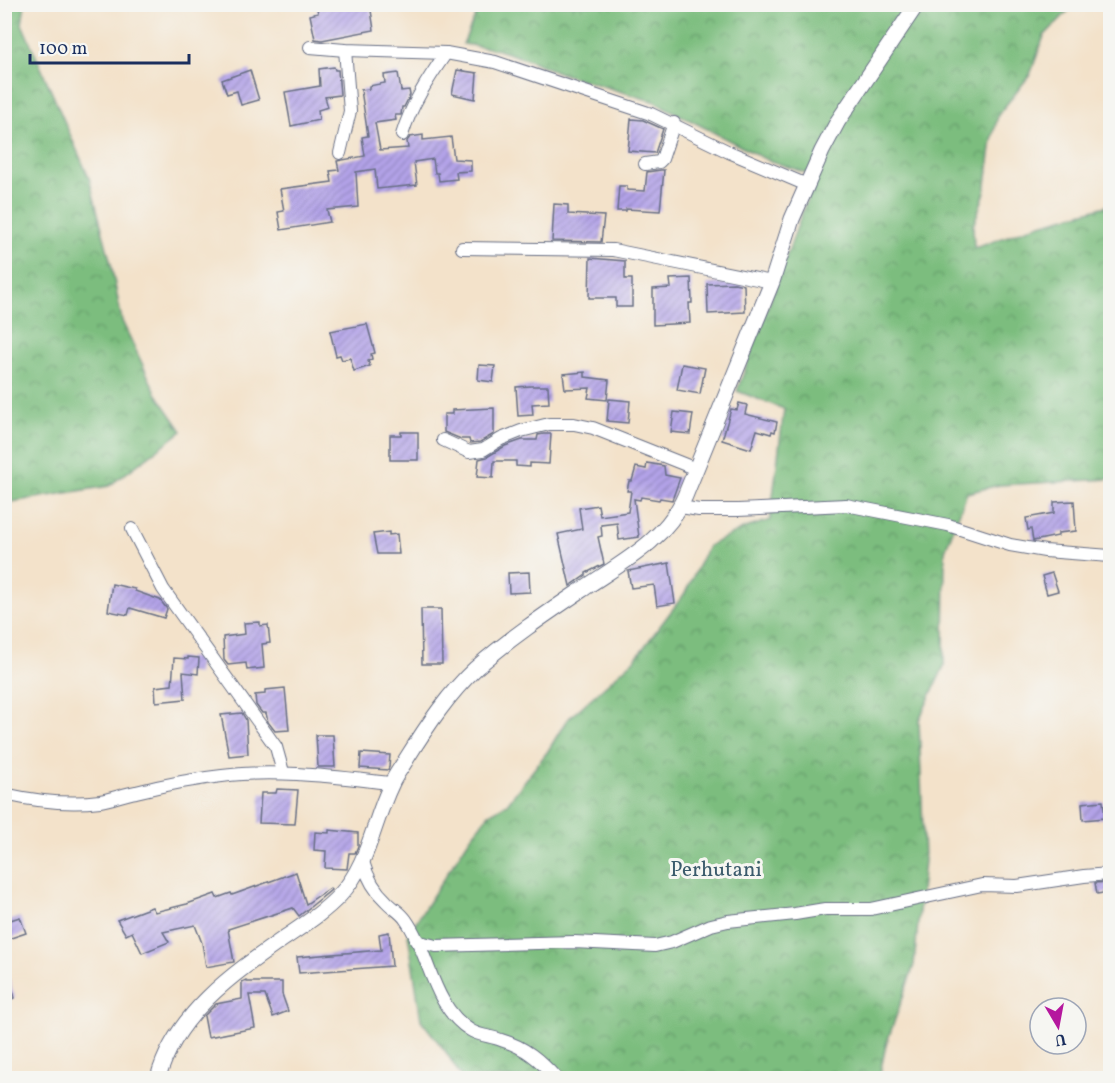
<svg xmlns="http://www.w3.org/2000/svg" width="1115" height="1083" font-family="Vollkorn,serif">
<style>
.forest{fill:url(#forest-crowns);stroke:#4b766e;stroke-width:1.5}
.building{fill:url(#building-hatch)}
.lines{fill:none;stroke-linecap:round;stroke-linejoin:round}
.minor-casing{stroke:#676e84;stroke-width:14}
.tertiary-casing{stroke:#676e84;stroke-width:17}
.minor{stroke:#fff;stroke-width:12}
.tertiary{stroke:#fff;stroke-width:15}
.labels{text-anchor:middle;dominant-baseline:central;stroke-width:6;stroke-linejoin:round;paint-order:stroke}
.park-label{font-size:21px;fill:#3b5b6c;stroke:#f6f6f2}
</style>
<defs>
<pattern id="forest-crowns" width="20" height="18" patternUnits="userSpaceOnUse" patternTransform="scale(1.5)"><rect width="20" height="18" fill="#7bbd7e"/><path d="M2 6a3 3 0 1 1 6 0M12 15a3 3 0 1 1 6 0" fill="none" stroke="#649a6a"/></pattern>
<pattern id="building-hatch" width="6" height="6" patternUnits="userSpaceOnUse" patternTransform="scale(1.5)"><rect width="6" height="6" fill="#b3a3e8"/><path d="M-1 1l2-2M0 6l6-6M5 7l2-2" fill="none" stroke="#9185bf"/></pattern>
</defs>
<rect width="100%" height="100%" fill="#f6f6f2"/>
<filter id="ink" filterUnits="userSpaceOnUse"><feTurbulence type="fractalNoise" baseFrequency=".0167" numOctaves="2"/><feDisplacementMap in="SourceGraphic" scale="12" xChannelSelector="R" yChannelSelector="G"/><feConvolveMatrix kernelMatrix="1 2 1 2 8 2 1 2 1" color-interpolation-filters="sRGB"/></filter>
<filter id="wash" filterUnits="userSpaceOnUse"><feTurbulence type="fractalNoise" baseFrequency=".008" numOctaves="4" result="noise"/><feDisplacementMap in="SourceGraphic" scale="24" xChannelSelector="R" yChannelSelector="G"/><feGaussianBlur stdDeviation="1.35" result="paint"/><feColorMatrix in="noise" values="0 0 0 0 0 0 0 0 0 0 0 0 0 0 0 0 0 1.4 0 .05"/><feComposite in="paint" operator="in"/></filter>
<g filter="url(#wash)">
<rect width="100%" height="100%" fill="#f3e2ca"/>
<!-- forest -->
<g class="forest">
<polygon points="25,4 22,24 89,178 111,264 122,321 156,393 182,431 109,486 5,503 4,5"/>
<polygon points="474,5 1074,5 1044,36 1030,75 998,115 992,140 985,192 973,226 974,248 984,245 1037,225 1110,205 1110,479 999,485 967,493 945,551 944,666 919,720 924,860 914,965 886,1045 879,1078 462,1078 446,1052 421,1020 408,934 470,838 489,814 507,804 548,751 566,721 635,659 685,593 708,546 743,529 770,520 784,409 737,391 811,189 818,177 765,159 655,102 560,73 529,60 495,49 463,44 478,10"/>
</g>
<g id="blocks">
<!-- building -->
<g class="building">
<polygon points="316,4 370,4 374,30 322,40 315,39 310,15 318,13"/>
<polygon points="334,67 335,70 338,70 340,95 325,97 328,107 318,110 319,120 291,126 285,92 320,86 319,69"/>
<polygon points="250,70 259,100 241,105 237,91 227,94 222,80"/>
<polygon points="457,70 477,73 475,99 452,94"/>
<polygon points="398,73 401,91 409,90 410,95 404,107 402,107 401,115 395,115 396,120 375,123 380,150 408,148 407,141 410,137 423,135 423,140 451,137 454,159 471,160 471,171 456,172 457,179 439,181 438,173 435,173 433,159 414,162 417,185 377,189 375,169 356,172 358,207 327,210 330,222 281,230 278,212 284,211 280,189 332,182 330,171 339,170 337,161 365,156 362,137 368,136 361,90 369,89 369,86 385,83 384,75"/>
<polygon points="631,119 643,120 663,129 655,153 628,151"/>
<polygon points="661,170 664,170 660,211 626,209 626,211 617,211 619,186 627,186 627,190 645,191 647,172"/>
<polygon points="554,204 568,205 568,214 604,216 601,242 552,241"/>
<polygon points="590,258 625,261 625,279 632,279 632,307 616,307 616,298 589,298"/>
<polygon points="691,278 692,303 689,303 690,323 653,325 653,289 671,288 670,279"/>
<polygon points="734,283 744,285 745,312 708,314 707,284"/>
<polygon points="367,324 375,353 371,354 372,359 368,361 370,366 354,371 350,358 342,360 340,355 336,356 330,331"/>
<polygon points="682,364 705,368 700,394 677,390"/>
<polygon points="479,365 495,366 493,382 478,380"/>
<polygon points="585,372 585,377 609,380 607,400 588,398 590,388 565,389 563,374"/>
<polygon points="531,386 548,386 549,403 532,404 533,415 518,416 516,387"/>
<polygon points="609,399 630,401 628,423 607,421"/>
<polygon points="739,403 747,405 745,414 777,422 775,432 772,431 771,434 757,430 751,449 722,440 731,409 737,410"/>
<polygon points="494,408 494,434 480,442 470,443 469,439 461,439 444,432 444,414 452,414 452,410"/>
<polygon points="674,412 693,414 690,434 671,432"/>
<polygon points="401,432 418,432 418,460 390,460 390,435 401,435"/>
<polygon points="544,434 551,434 549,464 530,463 530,467 516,466 516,461 494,461 493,478 477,477 479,459 487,457 505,446 522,440 537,440 538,435"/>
<polygon points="647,463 664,466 665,475 680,478 672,500 660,498 659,500 641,497 640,500 634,499 639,537 619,540 617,523 601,525 602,536 598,537 604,564 586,573 586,575 570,586 558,534 582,529 579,508 598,505 600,516 628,512 631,491 627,491 629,481 632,481 636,467 646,469"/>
<polygon points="1074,501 1076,531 1058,533 1058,536 1033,541 1031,529 1028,530 1026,518 1054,513 1054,502"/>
<polygon points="389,532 389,535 397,534 399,554 377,554 373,534"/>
<polygon points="669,563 675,603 657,606 654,585 631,588 628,571"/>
<polygon points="529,572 530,592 509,593 508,573"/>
<polygon points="1052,573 1058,591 1047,594 1042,576"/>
<polygon points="112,584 135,589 135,591 160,600 167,609 164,618 130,608 128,615 108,611"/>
<polygon points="421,609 441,609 442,664 422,664"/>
<polygon points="260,622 260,626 268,625 270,643 262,644 264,668 247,670 246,663 228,665 224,660 223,637 245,634 244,623"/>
<polygon points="188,657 199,658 198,674 183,672 185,699 156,702 155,687 172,685 174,658 188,659"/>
<polygon points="285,688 289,730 275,731 268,722 266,713 262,713 256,705 255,695 265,694 265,690"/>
<polygon points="242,713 246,720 248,754 229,756 221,715"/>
<polygon points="316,735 333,735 335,767 318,767"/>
<polygon points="361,753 390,755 389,767 388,770 360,768"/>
<polygon points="277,789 298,790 295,824 259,823 261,793 276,793"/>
<polygon points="1103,801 1105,818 1083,820 1082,803"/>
<polygon points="329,830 358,833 358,846 355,853 349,853 347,869 325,868 326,851 314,850 315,832 329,833"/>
<polygon points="296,872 306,904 330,888 331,890 299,916 293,908 228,929 234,962 206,967 202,943 195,925 163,932 169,942 142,953 132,932 126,935 117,920 152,907 155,912 187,904 215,894 217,898 231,893 232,895"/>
<polygon points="1110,882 1110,892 1097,894 1095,883"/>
<polygon points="20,917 26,933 8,939 4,922"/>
<polygon points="389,932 392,966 299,973 297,957 381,950 379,934"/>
<polygon points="6,970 15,998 4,1001 4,971"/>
<polygon points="246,980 247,982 282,982 282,994 288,1011 273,1017 265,995 249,995 255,1028 208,1037 204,1016 216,1004 242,999 242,982"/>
</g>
</g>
</g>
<g filter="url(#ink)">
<use href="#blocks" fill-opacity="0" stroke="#676e84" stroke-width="1.5"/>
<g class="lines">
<defs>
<g id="minor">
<polyline points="310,47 345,50 446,53 495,62 651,114 729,152 807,185"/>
<path d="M402,135c9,-30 26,-56 44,-82"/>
<polyline points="340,153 350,111 345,50"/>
<polyline points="645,164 659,162 662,159 674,123"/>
<polyline points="462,248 613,250 772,282"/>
<polyline points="443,440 469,452 483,450 501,439 521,431 549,424 574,424 593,428 696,469"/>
<polyline points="681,507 699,510 738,510 846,505 948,525 1010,545 1045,551 1110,556"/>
<polyline points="132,529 163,589 276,747 283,772"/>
<path d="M4,794c31,7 65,11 96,7 12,-2 24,-7 36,-9 28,-7 57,-13 86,-16 56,-7 113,1 169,7"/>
<path d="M363,862c4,14 12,29 23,39 6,7 15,11 20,19 24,34 26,86 64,110 9,6 21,6 31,10 24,7 39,20 55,38"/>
<polyline points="416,941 436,946 574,942 655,946 672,942 711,925 728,921 795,914 825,909 871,909 982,885 1017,886 1084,876 1110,874"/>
</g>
<path id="tertiary" d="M158,1078c18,-65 75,-104 128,-141 19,-13 38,-25 54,-42 29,-31 33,-73 51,-110 4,-10 11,-18 16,-27 20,-32 42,-65 69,-90 34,-30 73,-56 110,-81 37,-25 81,-48 99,-91l87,-214 20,-63 30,-68 16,-30 79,-117"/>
</defs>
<!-- minor casing -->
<use href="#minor" class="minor-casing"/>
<!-- tertiary casing -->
<use href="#tertiary" class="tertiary-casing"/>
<!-- minor -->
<use href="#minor" class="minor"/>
<!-- tertiary -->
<use href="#tertiary" class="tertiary"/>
</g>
</g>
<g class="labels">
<!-- park labels -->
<g class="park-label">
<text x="716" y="870">Perhutani</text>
</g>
</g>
<!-- margin -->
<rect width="1115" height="1083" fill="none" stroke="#f6f6f2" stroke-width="24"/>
<!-- north arrow -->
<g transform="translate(1058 1026) rotate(170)"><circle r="28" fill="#f6f6f2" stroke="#9ea6b7" stroke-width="1.5"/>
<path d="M0-4.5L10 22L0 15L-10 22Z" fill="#b5179e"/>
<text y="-9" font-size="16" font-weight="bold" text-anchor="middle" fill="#1b2f5e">U</text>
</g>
<!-- scale -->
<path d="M30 54v9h159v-9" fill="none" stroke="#1b2f5e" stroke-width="3"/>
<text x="39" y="54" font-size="18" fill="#1b2f5e" stroke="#f6f6f2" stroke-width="4.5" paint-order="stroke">100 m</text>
</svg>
